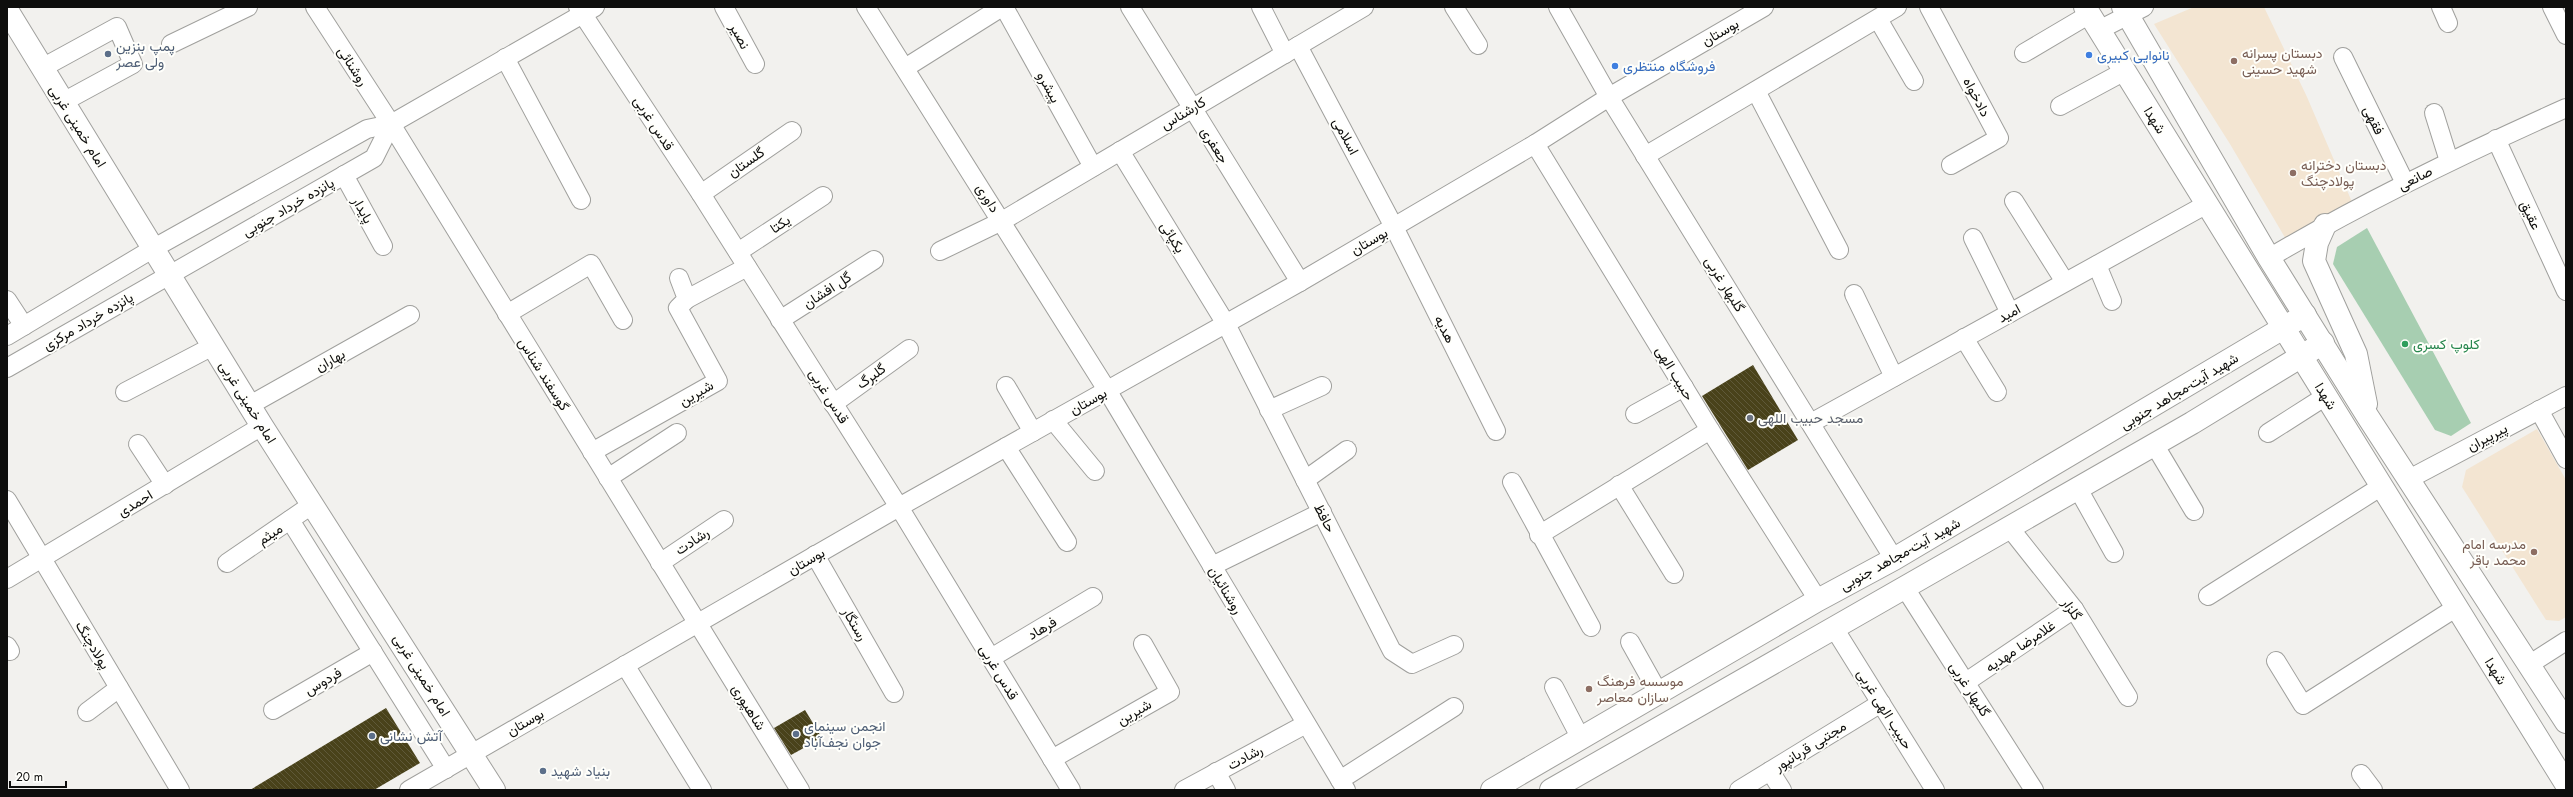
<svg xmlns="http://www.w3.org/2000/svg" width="2573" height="797" font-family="Jost,Vazirmatn,sans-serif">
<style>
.education{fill:#f3e5d2}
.pitch{fill:#a7ceb1}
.building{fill:url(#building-back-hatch)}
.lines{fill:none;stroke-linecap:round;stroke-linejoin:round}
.minor-casing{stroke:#a0a09d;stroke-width:20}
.major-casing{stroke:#a0a09d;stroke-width:24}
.minor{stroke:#fff;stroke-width:18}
.major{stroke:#fff;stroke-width:22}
.service-dot{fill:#5c6f8a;stroke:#fffffb;stroke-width:1.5}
.shop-dot{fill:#3f7fe0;stroke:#fffffb;stroke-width:1.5}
.education-dot{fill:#8d6e63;stroke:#fffffb;stroke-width:1.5}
.leisure-dot{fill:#2e9e5b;stroke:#fffffb;stroke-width:1.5}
.worship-dot{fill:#6b7280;stroke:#fffffb;stroke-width:1.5}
.labels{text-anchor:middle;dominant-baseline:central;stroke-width:4;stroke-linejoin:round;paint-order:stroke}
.street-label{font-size:14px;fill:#0e0e0d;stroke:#fffffb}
.service-label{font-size:14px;fill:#4e5e75;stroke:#fffffb;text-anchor:start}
.education-label{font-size:14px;fill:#785e54;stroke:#fffffb;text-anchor:start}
.shop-label{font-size:14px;fill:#366cbe;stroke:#fffffb;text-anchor:start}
.leisure-label{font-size:14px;fill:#27864d;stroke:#fffffb;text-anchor:start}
.worship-label{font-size:14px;fill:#5b616d;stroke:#fffffb;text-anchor:start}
</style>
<defs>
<pattern id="building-back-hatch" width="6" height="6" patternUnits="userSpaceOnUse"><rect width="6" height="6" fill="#49421a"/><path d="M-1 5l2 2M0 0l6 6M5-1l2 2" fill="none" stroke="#5f5939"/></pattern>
</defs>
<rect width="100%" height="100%" fill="#f2f1ee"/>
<!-- education -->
<g class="education">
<polygon points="2194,7 2264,7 2307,97 2352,202 2287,241 2230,144 2154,24"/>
<polygon points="2537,429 2566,480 2566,617 2559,621 2546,620 2462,487 2466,470"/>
</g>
<!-- pitch -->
<polygon class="pitch" points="2367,228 2471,423 2451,436 2435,430 2333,264 2337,247"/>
<!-- building -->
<g class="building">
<polygon points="1753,365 1798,440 1748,470 1702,396"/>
<polygon points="386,708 420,763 374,790 250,790"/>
<polygon points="805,710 822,738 791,755 774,728"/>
</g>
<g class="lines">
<defs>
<g id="minor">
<polyline points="315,7 391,124 800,790"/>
<polyline points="578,7 701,194 899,507 1071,790"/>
<polyline points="724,7 755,64"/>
<polyline points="866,7 1107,390 1346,790"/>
<polyline points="1004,7 1093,167"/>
<polyline points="1130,7 1300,282"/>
<polyline points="1261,7 1285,54"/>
<polyline points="1454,7 1478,45"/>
<polyline points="1558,7 1609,97 1894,559"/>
<polyline points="1929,7 1999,138 1951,165"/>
<polyline points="2441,7 2448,23"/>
<polyline points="2552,7 2566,35"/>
<polyline points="1878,19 1914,81"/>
<polyline points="2099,30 2144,7"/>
<polyline points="171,44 248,7"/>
<polyline points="1298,46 1394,227 1496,431"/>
<polyline points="2024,53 2090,14"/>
<polyline points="2343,57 2405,183"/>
<polyline points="505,58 581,200"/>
<polyline points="42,68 117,27 133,64 63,102"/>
<polyline points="905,68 1002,7"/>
<polyline points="1756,91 1839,250"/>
<polyline points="2060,106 2125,71"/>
<polyline points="2434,113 2449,161"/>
<polyline points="2496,139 2566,291"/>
<polyline points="1535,144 1710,430 1818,600"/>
<polyline points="1120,151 1226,324 1392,651 1412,664 1454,645"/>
<polyline points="1645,156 1897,7"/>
<polyline points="344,175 383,246"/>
<polyline points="701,194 792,131"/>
<polyline points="2014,201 2065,282"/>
<polyline points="1973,238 2010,313"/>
<polyline points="940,251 1002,221 1364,7"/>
<polyline points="738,252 823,196"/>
<path d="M2269,258c96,-57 196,-105 297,-150"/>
<polyline points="2097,265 2112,301"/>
<polyline points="1854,294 1894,377"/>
<polyline points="687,299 747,267"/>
<polyline points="7,300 24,326"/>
<polyline points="507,314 591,264 623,320"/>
<polyline points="780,320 874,260"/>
<polyline points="7,336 154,248 367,129 391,124 595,7"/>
<polyline points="1964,338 1997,392"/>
<polyline points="7,368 374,158 391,124"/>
<polyline points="1006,386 1033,432"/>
<polyline points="125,392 213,346"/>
<polyline points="833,404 909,349"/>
<polyline points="250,405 410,315"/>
<polyline points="1269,410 1322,386"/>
<polyline points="2539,410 2566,459"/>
<polyline points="1635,414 1684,387"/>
<polyline points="1053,420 1095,471"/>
<polyline points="1811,423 2207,204"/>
<polyline points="2268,433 2326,396"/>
<polyline points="138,444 165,485"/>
<polyline points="2154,444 2194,511"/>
<polyline points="1006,447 1067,542"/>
<polyline points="592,452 718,381 678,308 687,299 679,278"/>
<polyline points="608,478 677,433"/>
<polyline points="2409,479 2566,396"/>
<polyline points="1305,480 1347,450"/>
<polyline points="1512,482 1591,627"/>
<polyline points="1619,485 1674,574"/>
<polyline points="2077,487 2114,553"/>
<polyline points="7,500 180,790"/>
<polyline points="290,520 446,769"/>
<polyline points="2009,527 2074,609 2128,697"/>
<polyline points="1539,535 1710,430"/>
<polyline points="815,555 894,693"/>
<polyline points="227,563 313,504"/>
<polyline points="660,563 724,520"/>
<polyline points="1212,566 1322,512"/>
<polyline points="7,579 262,426"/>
<polyline points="1905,588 2034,790"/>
<polyline points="2208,596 2382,486"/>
<polyline points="1834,628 1935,790"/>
<polyline points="1630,642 1658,692"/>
<polyline points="7,646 10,651"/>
<polyline points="991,658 1093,597"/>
<polyline points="2276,661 2303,705 2457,607"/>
<polyline points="2530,664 2566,641"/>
<polyline points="625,665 702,790"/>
<polyline points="1966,682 2074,609"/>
<polyline points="1554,687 1581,739"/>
<polyline points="273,710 373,652"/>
<polyline points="87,712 119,688"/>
<polyline points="1052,759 1170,692 1143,644"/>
<polyline points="1770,771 1782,790"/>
<polyline points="1216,772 1226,790"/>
<polyline points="2361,774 2373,790"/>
<polyline points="1340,780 1454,707"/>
<polyline points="409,790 899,507 1300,282 1535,144 1609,97 1764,7"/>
<polyline points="1184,790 1306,724"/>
<polyline points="1739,790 1881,703"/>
</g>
<g id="major">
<polyline points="2085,7 2566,784"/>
<polyline points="2123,7 2269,258 2368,417 2566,722"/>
<polyline points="7,10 262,426 494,790"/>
<polyline points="2325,225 2317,243 2314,261 2356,354 2366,404"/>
<polyline points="1492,790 1818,600 1894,559 2305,315"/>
<polyline points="1551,790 2192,423 2323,343"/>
</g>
</defs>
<!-- minor casing -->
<use href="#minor" class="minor-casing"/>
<!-- major casing -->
<use href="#major" class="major-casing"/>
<!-- minor -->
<use href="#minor" class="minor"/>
<!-- major -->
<use href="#major" class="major"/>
</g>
<!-- markers -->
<g class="service-dot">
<circle cx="108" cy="54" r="4"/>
<circle cx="796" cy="734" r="4"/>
<circle cx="372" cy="736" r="4"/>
<circle cx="543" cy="771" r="4"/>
</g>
<g class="shop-dot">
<circle cx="2089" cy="55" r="4"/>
<circle cx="1615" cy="66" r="4"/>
</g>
<g class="education-dot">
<circle cx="2234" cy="61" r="4"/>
<circle cx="2293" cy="173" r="4"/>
<circle cx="2534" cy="552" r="4"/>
<circle cx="1589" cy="689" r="4"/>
</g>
<circle class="leisure-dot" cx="2405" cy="344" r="4"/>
<circle class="worship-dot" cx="1750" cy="418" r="4"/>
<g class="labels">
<!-- street labels -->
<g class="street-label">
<text transform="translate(1720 32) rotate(-30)">بوستان</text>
<text transform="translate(740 36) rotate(62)">نصیر</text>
<text transform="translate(353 66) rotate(57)">روشنائی</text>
<text transform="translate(1049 87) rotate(61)">پیشرو</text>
<text transform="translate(1977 97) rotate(62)">دادخواه</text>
<text transform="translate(1183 113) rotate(-31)">کارشناس</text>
<text transform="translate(2155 120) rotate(58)">شهدا</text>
<text transform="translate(2374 120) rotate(64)">فقهی</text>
<text transform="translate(654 123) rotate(57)">قدس غربی</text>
<text transform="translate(78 126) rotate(58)">امام خمینی غربی</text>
<text transform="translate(1346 136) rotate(62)">اسلامی</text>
<text transform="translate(1215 145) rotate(58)">جعفری</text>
<text transform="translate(746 162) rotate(-35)">گلستان</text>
<text transform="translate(2415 178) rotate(-27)">صانعی</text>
<text transform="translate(988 198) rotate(58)">داوری</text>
<text transform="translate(288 207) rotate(-30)">پانزده خرداد جنوبی</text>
<text transform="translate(363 210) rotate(61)">پایدار</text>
<text transform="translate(2531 215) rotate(65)">عقیق</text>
<text transform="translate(780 224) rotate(-34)">یکتا</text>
<text transform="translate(1173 237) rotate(58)">یکپائی</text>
<text transform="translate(1369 241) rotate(-30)">بوستان</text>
<text transform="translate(1725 284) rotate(58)">گلبهار غربی</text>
<text transform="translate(827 290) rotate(-33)">گل افشان</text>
<text transform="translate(2009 313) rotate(-29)">امید</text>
<text transform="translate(88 321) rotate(-30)">پانزده خرداد مرکزی</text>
<text transform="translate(1445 329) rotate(63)">هدیه</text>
<text transform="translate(330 360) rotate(-29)">بهاران</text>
<text transform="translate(1675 373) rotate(59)">حبیب الهی</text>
<text transform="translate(544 374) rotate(58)">گوسفند شناس</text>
<text transform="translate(871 376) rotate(-36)">گلبرگ</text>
<text transform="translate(2179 391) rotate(-31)">شهید آیت-مجاهد جنوبی</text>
<text transform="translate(696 393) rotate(-30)">شیرین</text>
<text transform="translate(829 396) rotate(58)">قدس غربی</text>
<text transform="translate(2326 396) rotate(58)">شهدا</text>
<text transform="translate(1088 401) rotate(-29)">بوستان</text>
<text transform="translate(248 402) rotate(58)">امام خمینی غربی</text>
<text transform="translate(2487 437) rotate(-28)">پیرپیران</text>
<text transform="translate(135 503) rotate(-31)">احمدی</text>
<text transform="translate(1325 518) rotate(63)">حافظ</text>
<text transform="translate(270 534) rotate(-34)">میثم</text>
<text transform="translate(692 541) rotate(-34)">رشادت</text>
<text transform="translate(1900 554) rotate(-29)">شهید آیت-مجاهد جنوبی</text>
<text transform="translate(806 561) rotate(-30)">بوستان</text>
<text transform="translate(1226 590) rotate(59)">روشنائیان</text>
<text transform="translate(2072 609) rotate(55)">گلزار</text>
<text transform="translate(855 624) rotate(60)">رستگار</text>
<text transform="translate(1042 628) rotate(-31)">فرهاد</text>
<text transform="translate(93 645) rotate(59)">پولادچنگ</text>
<text transform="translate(2020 646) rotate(-34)">غلامرضا مهدیه</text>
<text transform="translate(2496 671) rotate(58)">شهدا</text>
<text transform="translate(999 672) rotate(59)">قدس غربی</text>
<text transform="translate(422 675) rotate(58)">امام خمینی غربی</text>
<text transform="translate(323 681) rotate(-30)">فردوس</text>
<text transform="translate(1970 689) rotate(57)">گلبهار غربی</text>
<text transform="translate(749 707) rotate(58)">شاهپوری</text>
<text transform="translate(1885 709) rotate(58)">حبیب الهی غربی</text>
<text transform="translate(1134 712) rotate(-30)">شیرین</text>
<text transform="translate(525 722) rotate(-30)">بوستان</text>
<text transform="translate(1810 746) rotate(-32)">مجتبی قربانپور</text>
<text transform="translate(1245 757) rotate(-28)">رشادت</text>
</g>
<!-- service labels -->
<g class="service-label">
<text x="116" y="46">پمپ بنزین<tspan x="116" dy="16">ولی عصر</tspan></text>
<text x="804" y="726">انجمن سینمای<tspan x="804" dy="16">جوان نجف‌آباد</tspan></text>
<text x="380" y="736">آتش نشانی</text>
<text x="551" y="771">بنیاد شهید</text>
</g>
<!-- education labels -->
<g class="education-label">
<text x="2242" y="53">دبستان پسرانه<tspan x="2242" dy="16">شهید حسینی</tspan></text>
<text x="2301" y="165">دبستان دخترانه<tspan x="2301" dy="16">پولادچنگ</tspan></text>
<text x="2526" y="544" text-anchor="end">مدرسه امام<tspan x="2526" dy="16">محمد باقر</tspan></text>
<text x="1597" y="681">موسسه فرهنگ<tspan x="1597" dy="16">سازان معاصر</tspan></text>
</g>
<!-- shop labels -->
<g class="shop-label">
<text x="2097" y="55">نانوایی کبیری</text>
<text x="1623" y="66">فروشگاه منتظری</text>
</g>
<!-- leisure labels -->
<g class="leisure-label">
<text x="2413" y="344">کلوپ کسری</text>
</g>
<!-- worship labels -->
<g class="worship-label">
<text x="1758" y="418">مسجد حبیب اللهی</text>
</g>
</g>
<!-- border -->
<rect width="2573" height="797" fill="none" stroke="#0e0e0d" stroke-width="16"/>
<!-- scale -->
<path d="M10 781v6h56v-6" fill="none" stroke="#0e0e0d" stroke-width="2"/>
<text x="16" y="781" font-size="12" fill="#0e0e0d" stroke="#fffffb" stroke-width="3" paint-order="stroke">20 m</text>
</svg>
